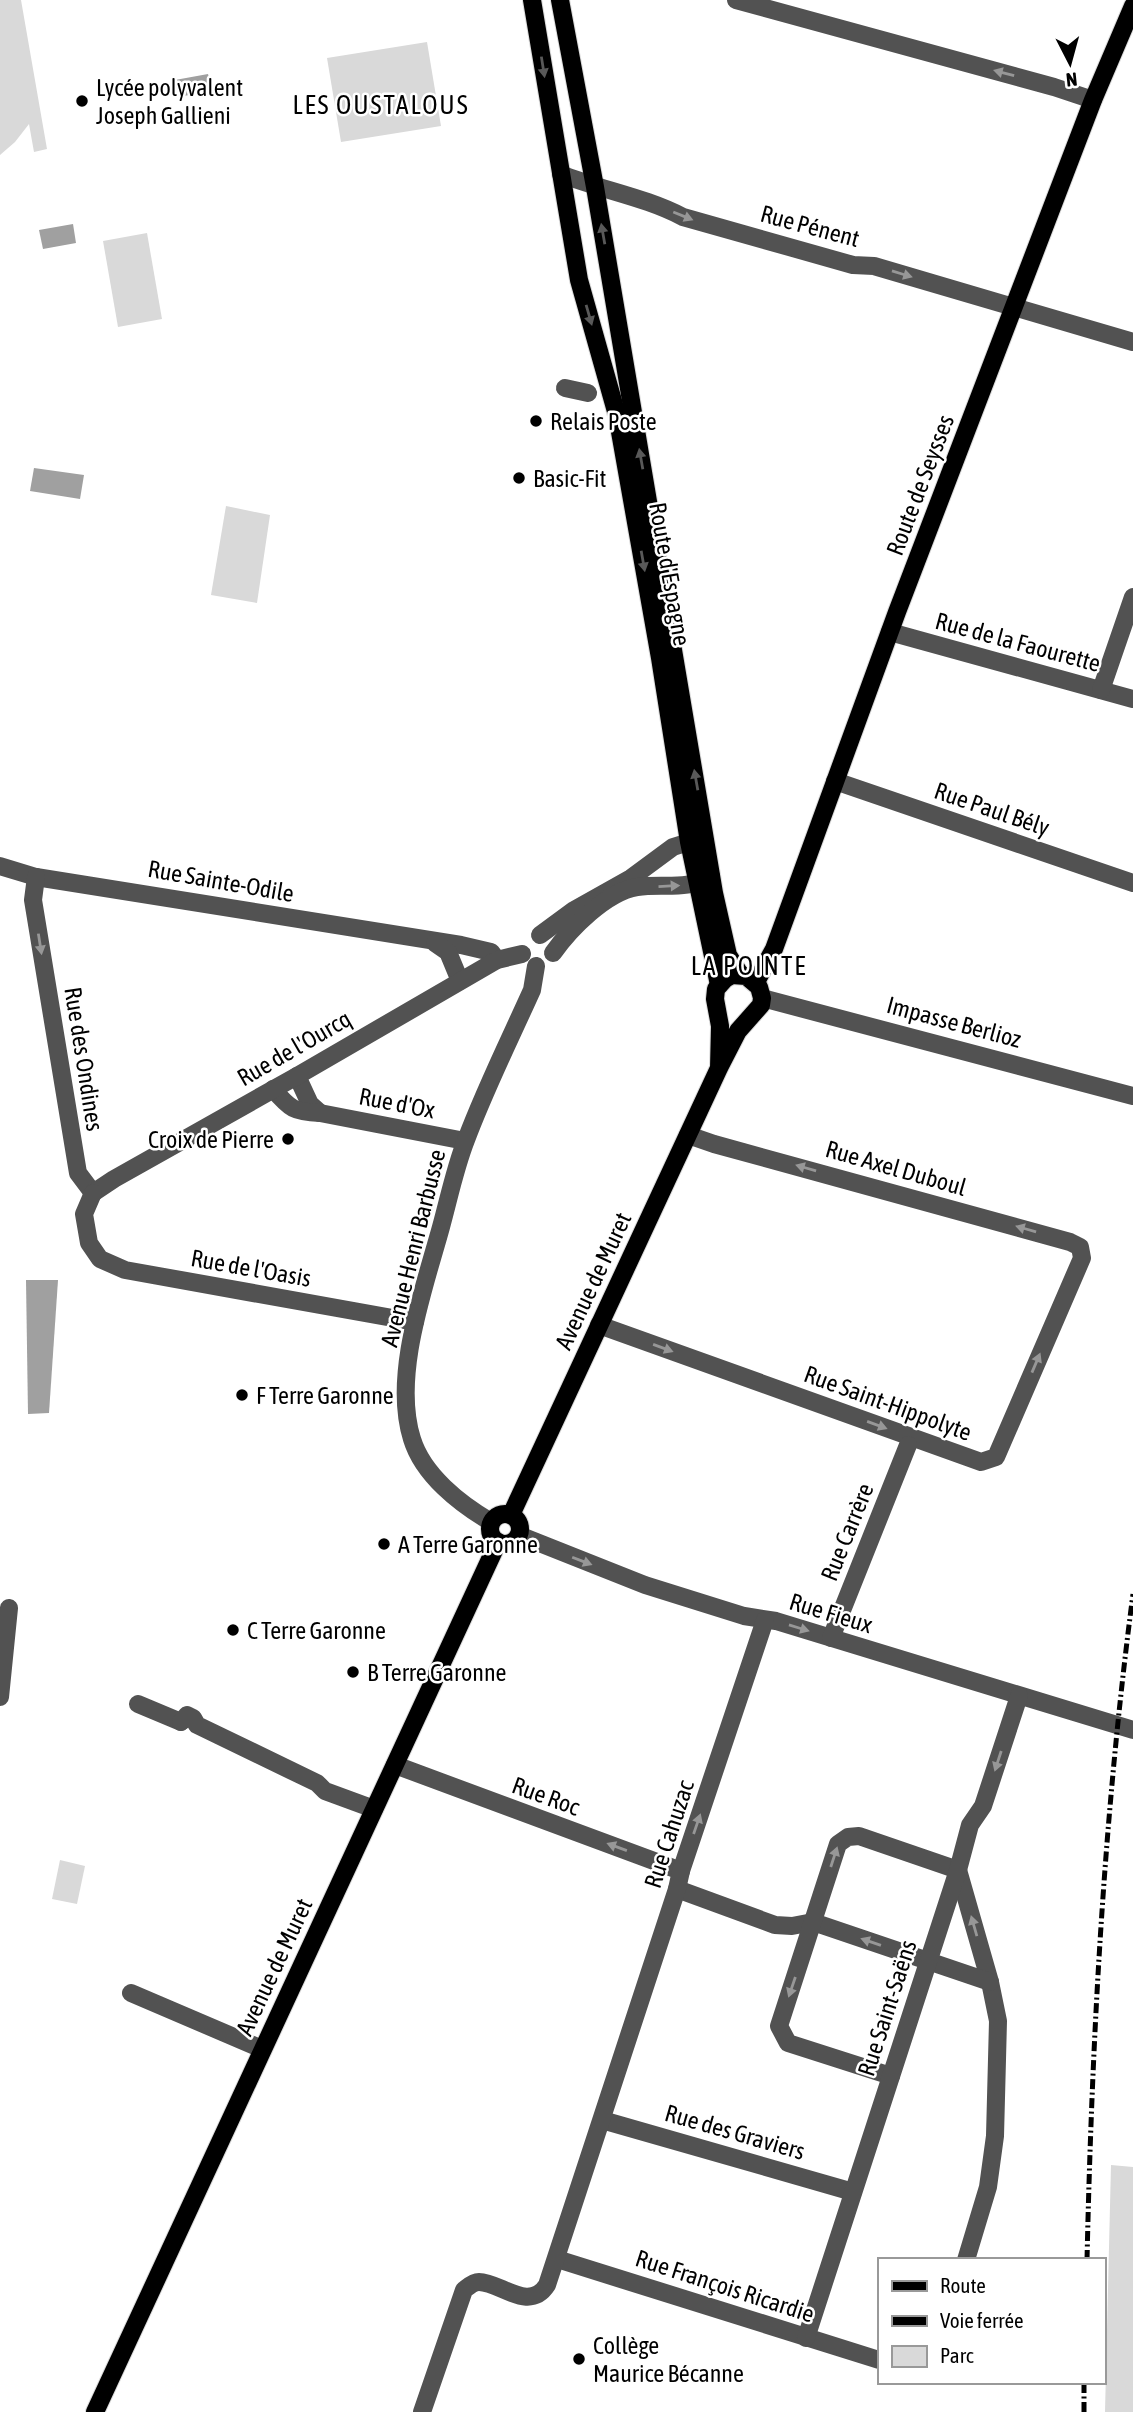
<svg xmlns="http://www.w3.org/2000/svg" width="1133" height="2412" font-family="'Asap Condensed',sans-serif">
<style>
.green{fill:#d9d9d9}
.water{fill:#a0a0a0}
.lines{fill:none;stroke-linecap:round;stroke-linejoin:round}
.major-casing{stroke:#dbdbdb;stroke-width:20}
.minor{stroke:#525252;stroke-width:18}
.major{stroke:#000;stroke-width:18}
.rail{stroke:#000;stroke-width:5;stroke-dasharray:10 3.5 2 3.5;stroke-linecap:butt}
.oneway{fill:#595959}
.oneway2{fill:#979797}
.poi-dot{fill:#000;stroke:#fff;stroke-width:2.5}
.labels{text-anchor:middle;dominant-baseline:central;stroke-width:5;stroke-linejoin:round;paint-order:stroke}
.poi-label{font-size:24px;fill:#000;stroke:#fff;text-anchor:start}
.street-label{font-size:24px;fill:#000;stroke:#fff}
.neighbourhood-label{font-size:26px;letter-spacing:2px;fill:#000;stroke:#fff}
</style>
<rect width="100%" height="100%" fill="#fff"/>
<!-- green -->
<g class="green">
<polygon points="0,0 21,0 47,149 34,152 29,124 15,142 0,155"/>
<polygon points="427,42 441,126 341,142 327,58"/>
<polygon points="147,233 162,319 118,327 103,241"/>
<polygon points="226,506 270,515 257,603 211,595"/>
<polygon points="60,1860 85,1866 77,1904 52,1899"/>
<polygon points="1111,2165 1133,2167 1133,2412 1105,2412"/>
</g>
<!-- water -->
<g class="water">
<polygon points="208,74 212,91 178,97 175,80"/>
<polygon points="73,224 76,243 43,249 39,230"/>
<polygon points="34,468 84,475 80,499 30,491"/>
<polygon points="26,1280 58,1280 49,1413 28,1414"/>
</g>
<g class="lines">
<defs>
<g id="major">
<polyline points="532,0 579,280 617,415 660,658 689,842 719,985"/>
<polyline points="560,0 595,187 714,893 728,955 740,974"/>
<polyline points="756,982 774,949 897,612 1093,100 1133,6"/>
<circle cx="505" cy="1529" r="15"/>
<polyline points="511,1515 719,1068 738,1031 761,1005 762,998 759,987 746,976 732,975 725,979 716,989 715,999 720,1026 719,1068"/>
<polyline points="95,2412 498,1542"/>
</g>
</defs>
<!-- major casing -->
<use href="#major" class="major-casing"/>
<!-- minor -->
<g class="minor">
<polyline points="736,0 1054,87 1093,100"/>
<path d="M561,174c40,16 84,23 122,43l170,48 21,1 259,76"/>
<polyline points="565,388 588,393"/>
<polyline points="890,632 1133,699"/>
<polyline points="1101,690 1133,597"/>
<polyline points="835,781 1133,883"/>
<polyline points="0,866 36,877 461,945 491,952 497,960"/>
<polyline points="36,877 33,900 78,1173 93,1193"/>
<polyline points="540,935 574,910 631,878 673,847 689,842 704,846"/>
<polyline points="435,943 448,952 460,981"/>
<path d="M553,953c17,-24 53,-61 84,-66 26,-4 50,4 74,-11"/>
<polyline points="762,998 1133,1096"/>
<polyline points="297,1076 310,1104 320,1113"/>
<path d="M273,1089c17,20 21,23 47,24l145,28"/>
<polyline points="93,1193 114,1179 297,1076 497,960 522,954"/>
<polyline points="93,1193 84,1214 89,1243 100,1259 125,1270 415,1322"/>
<polyline points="599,1325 981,1462 996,1457 1082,1258 1080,1247 1070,1242 714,1144 688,1135"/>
<path d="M491,1522c-31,-18 -68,-47 -79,-83 -20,-63 12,-150 29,-212 8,-29 14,-59 25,-87 19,-51 44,-101 66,-150l4,-24"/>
<polyline points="519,1535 645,1585 744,1616 776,1621 1133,1730"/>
<polyline points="831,1638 908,1445"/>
<polyline points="0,1697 9,1608"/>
<polyline points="138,1704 181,1722"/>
<polyline points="181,1722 187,1715 193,1718 197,1725 317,1783 325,1791 374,1809"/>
<polyline points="395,1765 681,1871"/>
<polyline points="958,1870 990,1982 998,2021 995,2136 988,2187 966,2260"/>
<polyline points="677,1889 775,1925 792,1926 813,1922 990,1982"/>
<polyline points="131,1993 262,2049"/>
<polyline points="891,2076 788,2043 779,2026 838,1844 848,1837 859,1836 958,1870"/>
<polyline points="602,2120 853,2192"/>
<polyline points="557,2259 879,2360"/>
<polyline points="806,2338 958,1870 970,1825 983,1806 1019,1696"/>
<path d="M422,2412l42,-122c4,-3 9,-8 15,-8 21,0 50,31 68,3l130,-396 4,-18 84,-251"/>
</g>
<!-- major -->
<use href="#major" class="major"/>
<!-- rail -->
<g class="rail">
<path d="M1087,2260c5,-222 17,-446 46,-666"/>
<polyline points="1084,2412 1084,2382"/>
</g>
</g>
<!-- one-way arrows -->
<defs><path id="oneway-solid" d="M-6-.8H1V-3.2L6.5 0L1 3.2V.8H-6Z" transform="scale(1.75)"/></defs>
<g class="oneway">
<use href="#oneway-solid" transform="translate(543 67) rotate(81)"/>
<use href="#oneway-solid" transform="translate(603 234) rotate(-100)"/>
<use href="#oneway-solid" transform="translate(589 315) rotate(74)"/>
<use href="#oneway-solid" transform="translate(641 459) rotate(-100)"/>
<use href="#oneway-solid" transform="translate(643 561) rotate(80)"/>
<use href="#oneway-solid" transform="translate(696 780) rotate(-100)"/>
</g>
<g class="oneway2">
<use href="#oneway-solid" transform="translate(1004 73) rotate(-165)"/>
<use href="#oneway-solid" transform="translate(683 216) rotate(22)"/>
<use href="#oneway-solid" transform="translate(902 274) rotate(17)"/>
<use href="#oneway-solid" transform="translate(669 886) rotate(-3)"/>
<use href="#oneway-solid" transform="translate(40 944) rotate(81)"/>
<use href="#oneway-solid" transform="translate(806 1168) rotate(-164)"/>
<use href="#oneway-solid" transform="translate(1026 1229) rotate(-164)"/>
<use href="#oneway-solid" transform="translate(663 1348) rotate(20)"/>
<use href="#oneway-solid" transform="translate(1036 1363) rotate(-67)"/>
<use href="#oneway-solid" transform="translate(877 1425) rotate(20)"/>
<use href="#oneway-solid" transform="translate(582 1561) rotate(21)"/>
<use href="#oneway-solid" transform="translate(799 1628) rotate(17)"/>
<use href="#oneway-solid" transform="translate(998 1761) rotate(108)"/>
<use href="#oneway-solid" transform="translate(697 1824) rotate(-71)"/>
<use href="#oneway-solid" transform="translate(617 1847) rotate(-160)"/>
<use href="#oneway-solid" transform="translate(834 1857) rotate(-72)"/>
<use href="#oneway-solid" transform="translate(974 1926) rotate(-106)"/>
<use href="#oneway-solid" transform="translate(871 1942) rotate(-161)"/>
<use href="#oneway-solid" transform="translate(792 1987) rotate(109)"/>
</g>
<!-- markers -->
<g class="poi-dot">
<circle cx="82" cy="101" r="7"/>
<circle cx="536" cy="421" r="7"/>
<circle cx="519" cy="478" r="7"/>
<circle cx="288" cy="1139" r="7"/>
<circle cx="242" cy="1395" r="7"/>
<circle cx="384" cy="1544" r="7"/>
<circle cx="233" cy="1630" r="7"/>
<circle cx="353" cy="1672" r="7"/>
<circle cx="579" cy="2359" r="7"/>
</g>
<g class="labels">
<!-- poi labels -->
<g class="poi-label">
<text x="96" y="87">Lycée polyvalent<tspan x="96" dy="28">Joseph Gallieni</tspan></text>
<text x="550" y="421">Relais Poste</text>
<text x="533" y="478">Basic-Fit</text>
<text x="274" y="1139" text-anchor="end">Croix de Pierre</text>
<text x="256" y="1395">F Terre Garonne</text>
<text x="398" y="1544">A Terre Garonne</text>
<text x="247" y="1630">C Terre Garonne</text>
<text x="367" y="1672">B Terre Garonne</text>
<text x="593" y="2345">Collège<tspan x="593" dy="28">Maurice Bécanne</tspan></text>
</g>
<!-- street labels -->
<g class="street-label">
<text transform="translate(810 226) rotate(15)">Rue Pénent</text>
<text transform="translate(920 485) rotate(-69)">Route de Seysses</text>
<text transform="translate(670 574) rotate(80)">Route d'Espagne</text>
<text transform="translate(1018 642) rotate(15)">Rue de la Faourette</text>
<text transform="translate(992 809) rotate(19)">Rue Paul Bély</text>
<text transform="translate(221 881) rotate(10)">Rue Sainte-Odile</text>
<text transform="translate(954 1022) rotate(15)">Impasse Berlioz</text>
<text transform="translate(294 1048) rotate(-30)">Rue de l'Ourcq</text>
<text transform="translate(84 1059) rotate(81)">Rue des Ondines</text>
<text transform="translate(397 1103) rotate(11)">Rue d'Ox</text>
<text transform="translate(896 1168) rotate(16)">Rue Axel Duboul</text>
<text transform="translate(413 1248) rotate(-76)">Avenue Henri Barbusse</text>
<text transform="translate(251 1268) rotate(10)">Rue de l'Oasis</text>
<text transform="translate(593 1281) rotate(-65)">Avenue de Muret</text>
<text transform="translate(888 1403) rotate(20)">Rue Saint-Hippolyte</text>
<text transform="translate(847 1532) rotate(-68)">Rue Carrère</text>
<text transform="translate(831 1613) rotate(17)">Rue Fieux</text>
<text transform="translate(546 1796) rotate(20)">Rue Roc</text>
<text transform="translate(669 1834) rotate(-72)">Rue Cahuzac</text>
<text transform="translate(274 1967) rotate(-65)">Avenue de Muret</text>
<text transform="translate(887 2008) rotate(-72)">Rue Saint-Saëns</text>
<text transform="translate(735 2132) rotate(16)">Rue des Graviers</text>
<text transform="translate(725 2286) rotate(18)">Rue François Ricardie</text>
</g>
<!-- neighbourhood labels -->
<g class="neighbourhood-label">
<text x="381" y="105">LES OUSTALOUS</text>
<text x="749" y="966">LA POINTE</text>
</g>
</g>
<!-- legend -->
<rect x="878" y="2258" width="228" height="126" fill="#ffffff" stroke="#999999" stroke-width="2"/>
<rect x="892" y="2281" width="35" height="10" fill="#000000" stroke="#999999" stroke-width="2"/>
<text x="940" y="2293" font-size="21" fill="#000000">Route</text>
<rect x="892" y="2316" width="35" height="10" fill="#000000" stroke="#999999" stroke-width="2"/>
<text x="940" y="2328" font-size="21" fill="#000000">Voie ferrée</text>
<rect x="892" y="2346" width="35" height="21" fill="#d9d9d9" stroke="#999999" stroke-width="2"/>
<text x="940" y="2363" font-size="21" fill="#000000">Parc</text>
<!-- north arrow -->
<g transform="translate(1070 63) rotate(174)" stroke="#ffffff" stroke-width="5" paint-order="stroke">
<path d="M0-5L12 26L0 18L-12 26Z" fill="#000000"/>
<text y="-10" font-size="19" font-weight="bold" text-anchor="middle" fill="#000000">N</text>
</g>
</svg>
